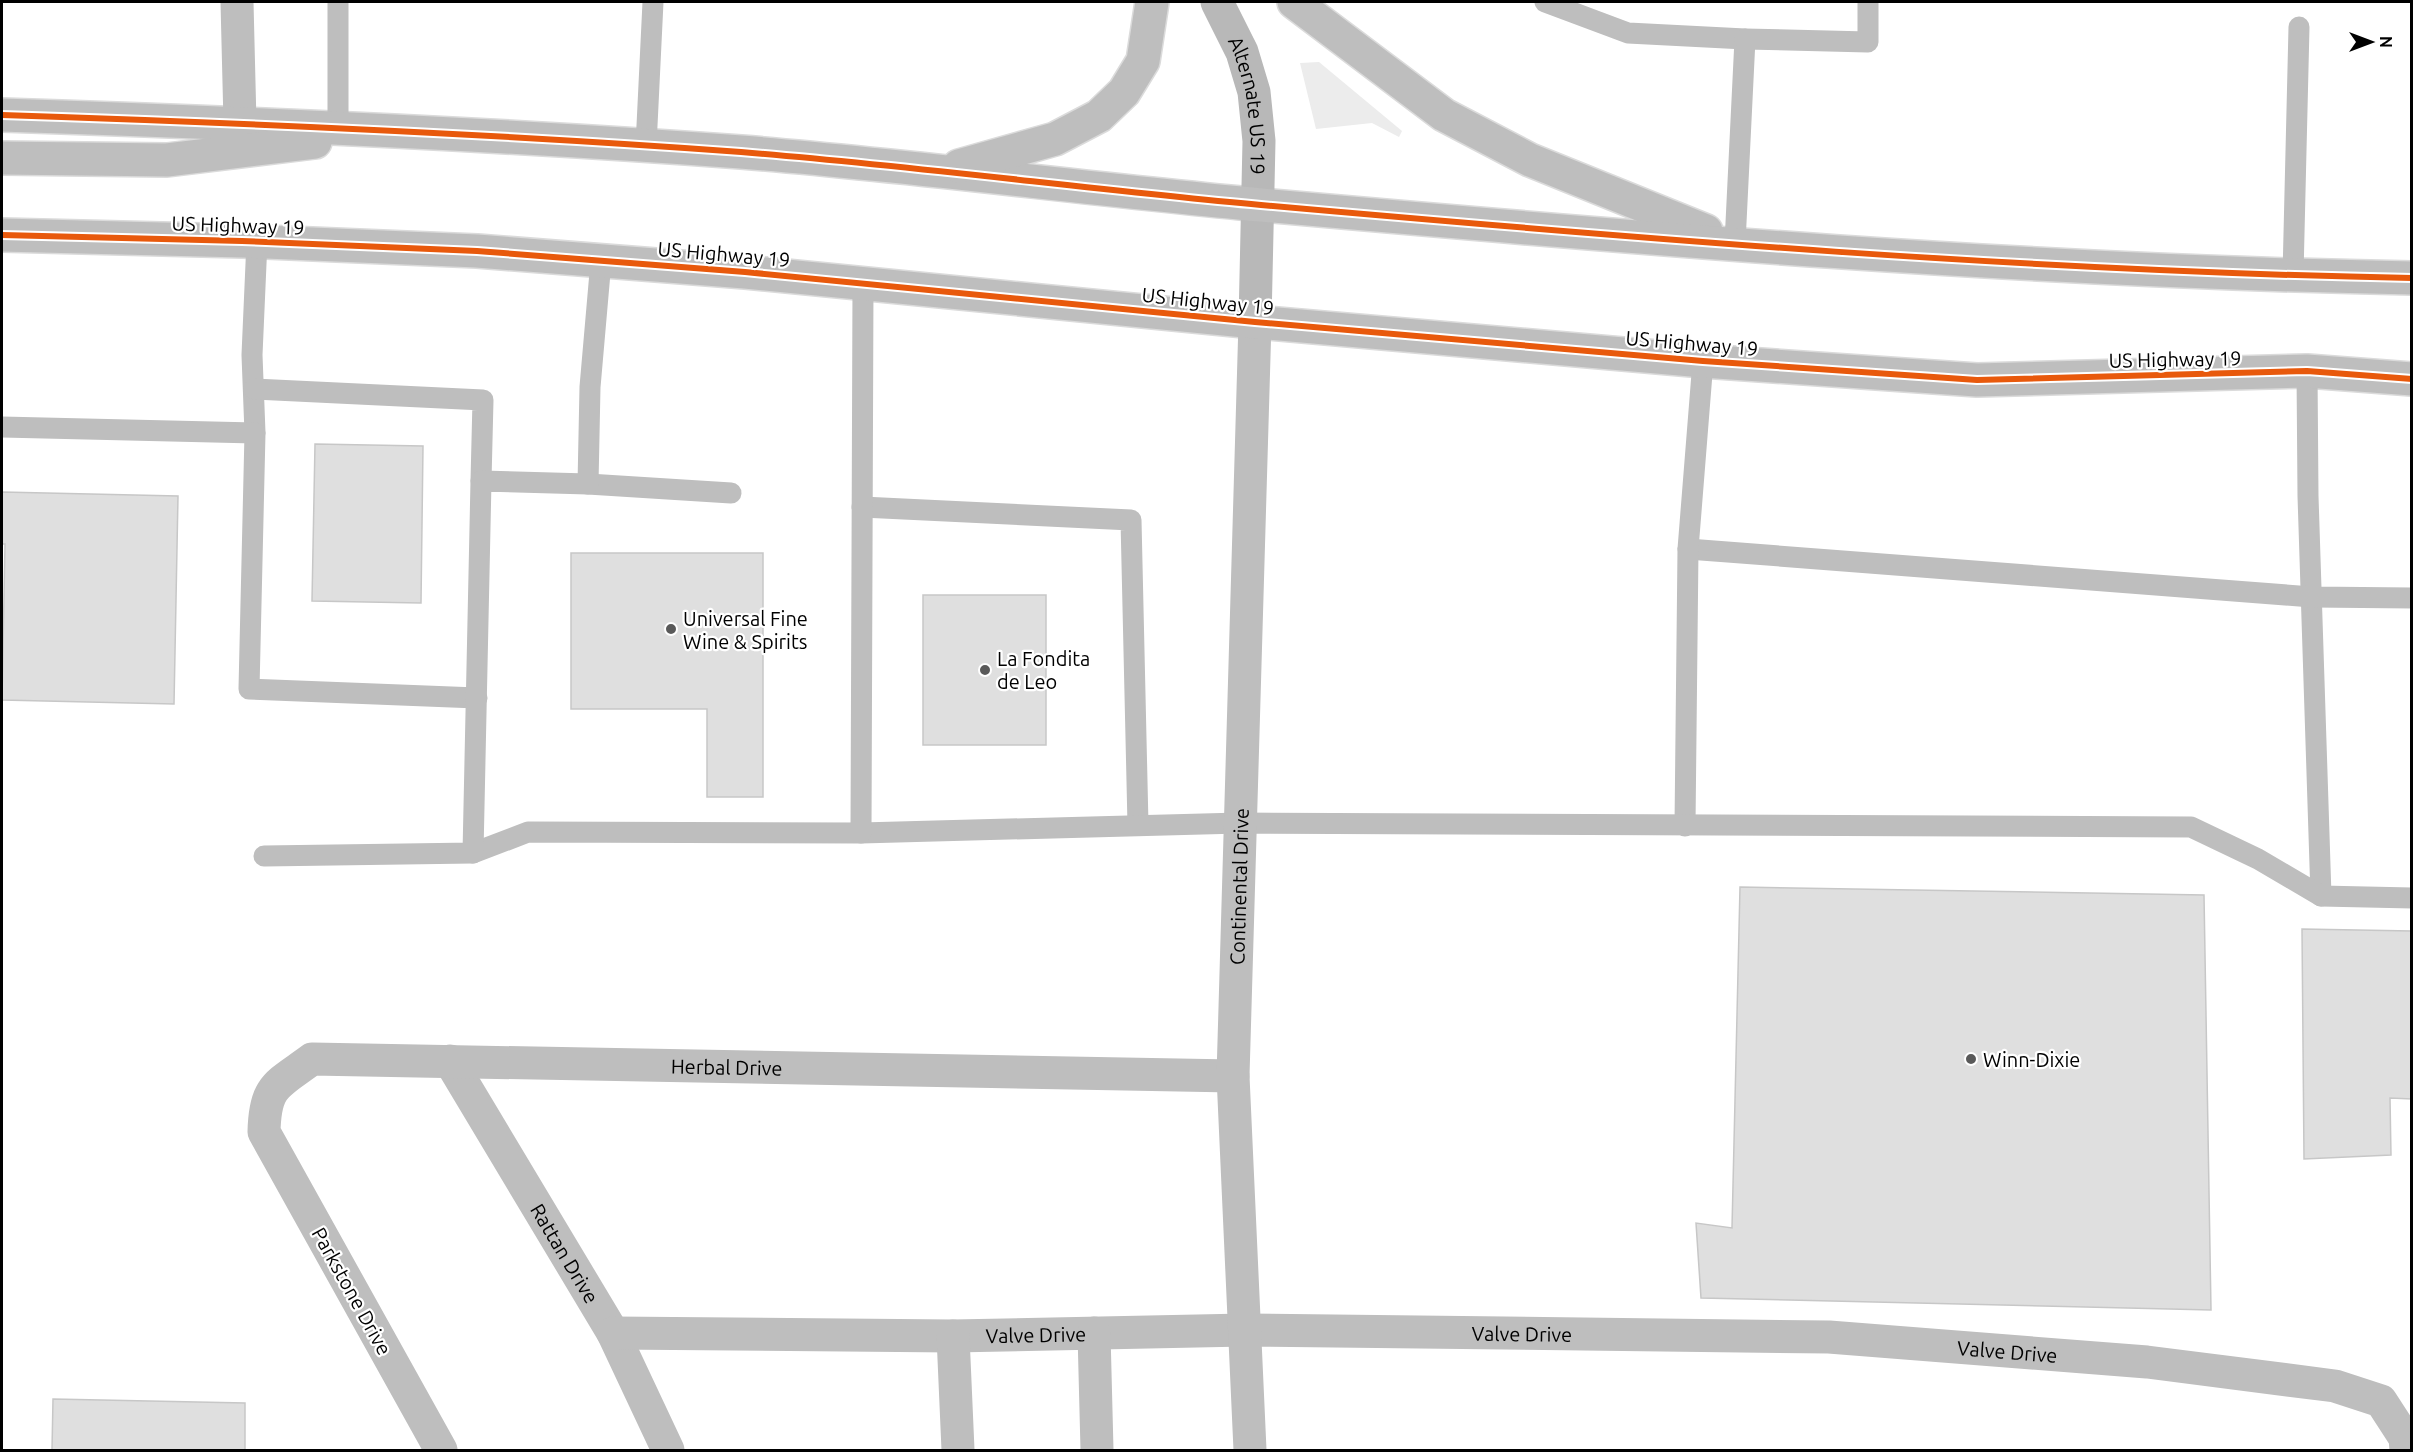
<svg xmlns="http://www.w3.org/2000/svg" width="2413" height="1452" font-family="Ubuntu,sans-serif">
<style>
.green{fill:#ececec}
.building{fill:#dfdfdf;stroke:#c7c7c7;stroke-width:1.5}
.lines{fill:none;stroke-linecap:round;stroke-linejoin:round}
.highway-casing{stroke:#dbdbdb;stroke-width:36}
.lane{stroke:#bebebe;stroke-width:21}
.street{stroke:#bebebe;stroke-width:33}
.secondary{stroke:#b8b8b8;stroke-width:33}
.highway{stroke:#bebebe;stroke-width:33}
.cycleway-casing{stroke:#fff;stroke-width:10}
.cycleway{stroke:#e8590c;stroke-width:6}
.poi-dot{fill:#595959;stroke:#fff;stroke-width:2}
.labels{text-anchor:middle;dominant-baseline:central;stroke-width:4.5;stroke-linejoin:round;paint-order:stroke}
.street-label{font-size:20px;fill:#000;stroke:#fff}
.poi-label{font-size:20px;fill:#000;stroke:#fff;text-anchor:start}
</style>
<rect width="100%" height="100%" fill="#fff"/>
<!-- green -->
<polygon class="green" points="1319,62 1402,131 1399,137 1372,123 1316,129 1300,63"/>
<!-- building -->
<g class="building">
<polygon points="315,444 423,446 421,603 312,601"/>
<polygon points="2,492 178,496 174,704 2,700 5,544 2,544"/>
<polygon points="571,553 763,553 763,797 707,797 707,709 571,709"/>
<rect x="923" y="595" width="123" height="150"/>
<polygon points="1740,887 2204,895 2211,1310 1701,1298 1696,1223 1732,1228"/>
<polygon points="2302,929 2412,931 2412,1099 2390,1098 2391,1155 2304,1159"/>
<polygon points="53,1399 245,1403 245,1450 52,1450"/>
</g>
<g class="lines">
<defs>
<g id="highway">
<polyline points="1294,2 1444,115 1530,160 1706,231"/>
<path d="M2,115c246,8 493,19 739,37 174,14 346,37 520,53 382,34 766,66 1151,73"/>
<polyline points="2,158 167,160 315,142"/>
<polyline points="959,166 1055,139 1099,116 1124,92 1143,61 1152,2"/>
<polyline points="2,235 242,241 477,251 745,272 1255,322 1703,361 1977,380 2307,371 2412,379"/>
</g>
</defs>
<!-- highway casing -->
<use href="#highway" class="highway-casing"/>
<!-- lane -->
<g class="lane">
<polyline points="338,2 338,128"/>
<polyline points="1545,2 1628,33 1745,39 1735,243"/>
<polyline points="1745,39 1868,42 1868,2"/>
<polyline points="646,146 653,2"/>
<polyline points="257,241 252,355 255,433 249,689 477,698"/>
<polyline points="2293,275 2299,27"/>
<polyline points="2307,371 2308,496 2321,896"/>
<polyline points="254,389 483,400 481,481"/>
<polyline points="2,427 255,433"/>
<polyline points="588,484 731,493"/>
<polyline points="862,507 1131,520 1138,825"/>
<polyline points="1688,549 2312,597 2412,598"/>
<polyline points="1685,826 1688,549 1703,361"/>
<polyline points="861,833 1240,823 2191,827 2258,859 2321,896 2412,898"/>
<polyline points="473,853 528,832 861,833 863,283"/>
<polyline points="264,856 473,853 481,481 588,484 590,387 601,261"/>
</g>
<!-- street -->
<g class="street">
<polyline points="237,2 240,123"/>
<path id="s1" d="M450,1061l163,272 55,117"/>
<path id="s2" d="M613,1333l340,3 292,-6 584,7 318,25 188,24 46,15 24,37 1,12"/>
<polyline points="1094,1333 1097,1450"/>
<polyline points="953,1336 958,1450"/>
<path id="s3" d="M441,1450l-177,-318c1,-47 13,-47 48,-73l921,17"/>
<path id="s4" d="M1250,1450l-17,-374 22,-754"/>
</g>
<!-- secondary -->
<path class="secondary" id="s5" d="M1217,2l25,50 12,40 5,49 -4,181"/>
<!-- highway -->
<use href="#highway" class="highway"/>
<defs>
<g id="cycleway">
<path d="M2,115c246,8 493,19 739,37 174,14 346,37 520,53 382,34 766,66 1151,73"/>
<polyline points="2,235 242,241 477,251 745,272 1255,322 1703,361 1977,380 2307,371 2412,379"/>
</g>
</defs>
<!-- cycleway casing -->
<use href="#cycleway" class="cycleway-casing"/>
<!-- cycleway -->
<use href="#cycleway" class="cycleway"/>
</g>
<!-- markers -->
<g class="poi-dot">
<circle cx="671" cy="629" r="6"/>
<circle cx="985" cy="670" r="6"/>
<circle cx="1971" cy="1059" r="6"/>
</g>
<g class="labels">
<!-- street labels -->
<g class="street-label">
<text stroke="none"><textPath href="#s5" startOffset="110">Alternate US 19</textPath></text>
<text transform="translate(238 225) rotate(2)">US Highway 19</text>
<text transform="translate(724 254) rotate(5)">US Highway 19</text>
<text transform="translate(1208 301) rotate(6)">US Highway 19</text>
<text transform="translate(1692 343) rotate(5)">US Highway 19</text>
<text transform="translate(2175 359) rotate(-1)">US Highway 19</text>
<text stroke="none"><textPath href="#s4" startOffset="564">Continental Drive</textPath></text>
<text stroke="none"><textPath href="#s3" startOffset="872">Herbal Drive</textPath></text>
<text stroke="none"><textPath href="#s1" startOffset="224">Rattan Drive</textPath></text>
<text transform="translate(352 1291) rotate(61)">Parkstone Drive</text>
<text stroke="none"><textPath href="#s2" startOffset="909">Valve Drive</textPath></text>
<text stroke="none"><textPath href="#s2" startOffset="423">Valve Drive</textPath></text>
<text stroke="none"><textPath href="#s2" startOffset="1395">Valve Drive</textPath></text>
</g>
<!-- poi labels -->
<g class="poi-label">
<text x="683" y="618">Universal Fine<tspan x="683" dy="23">Wine &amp; Spirits</tspan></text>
<text x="997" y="658">La Fondita<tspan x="997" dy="23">de Leo</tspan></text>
<text x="1983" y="1059">Winn-Dixie</text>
</g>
</g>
<!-- border -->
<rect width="2413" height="1452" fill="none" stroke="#000000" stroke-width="6"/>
<!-- north arrow -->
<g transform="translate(2371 42) rotate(90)" stroke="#ffffff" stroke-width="4.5" paint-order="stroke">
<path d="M0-4.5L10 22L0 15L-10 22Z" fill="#000000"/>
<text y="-9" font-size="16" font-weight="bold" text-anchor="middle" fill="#000000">N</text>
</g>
</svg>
